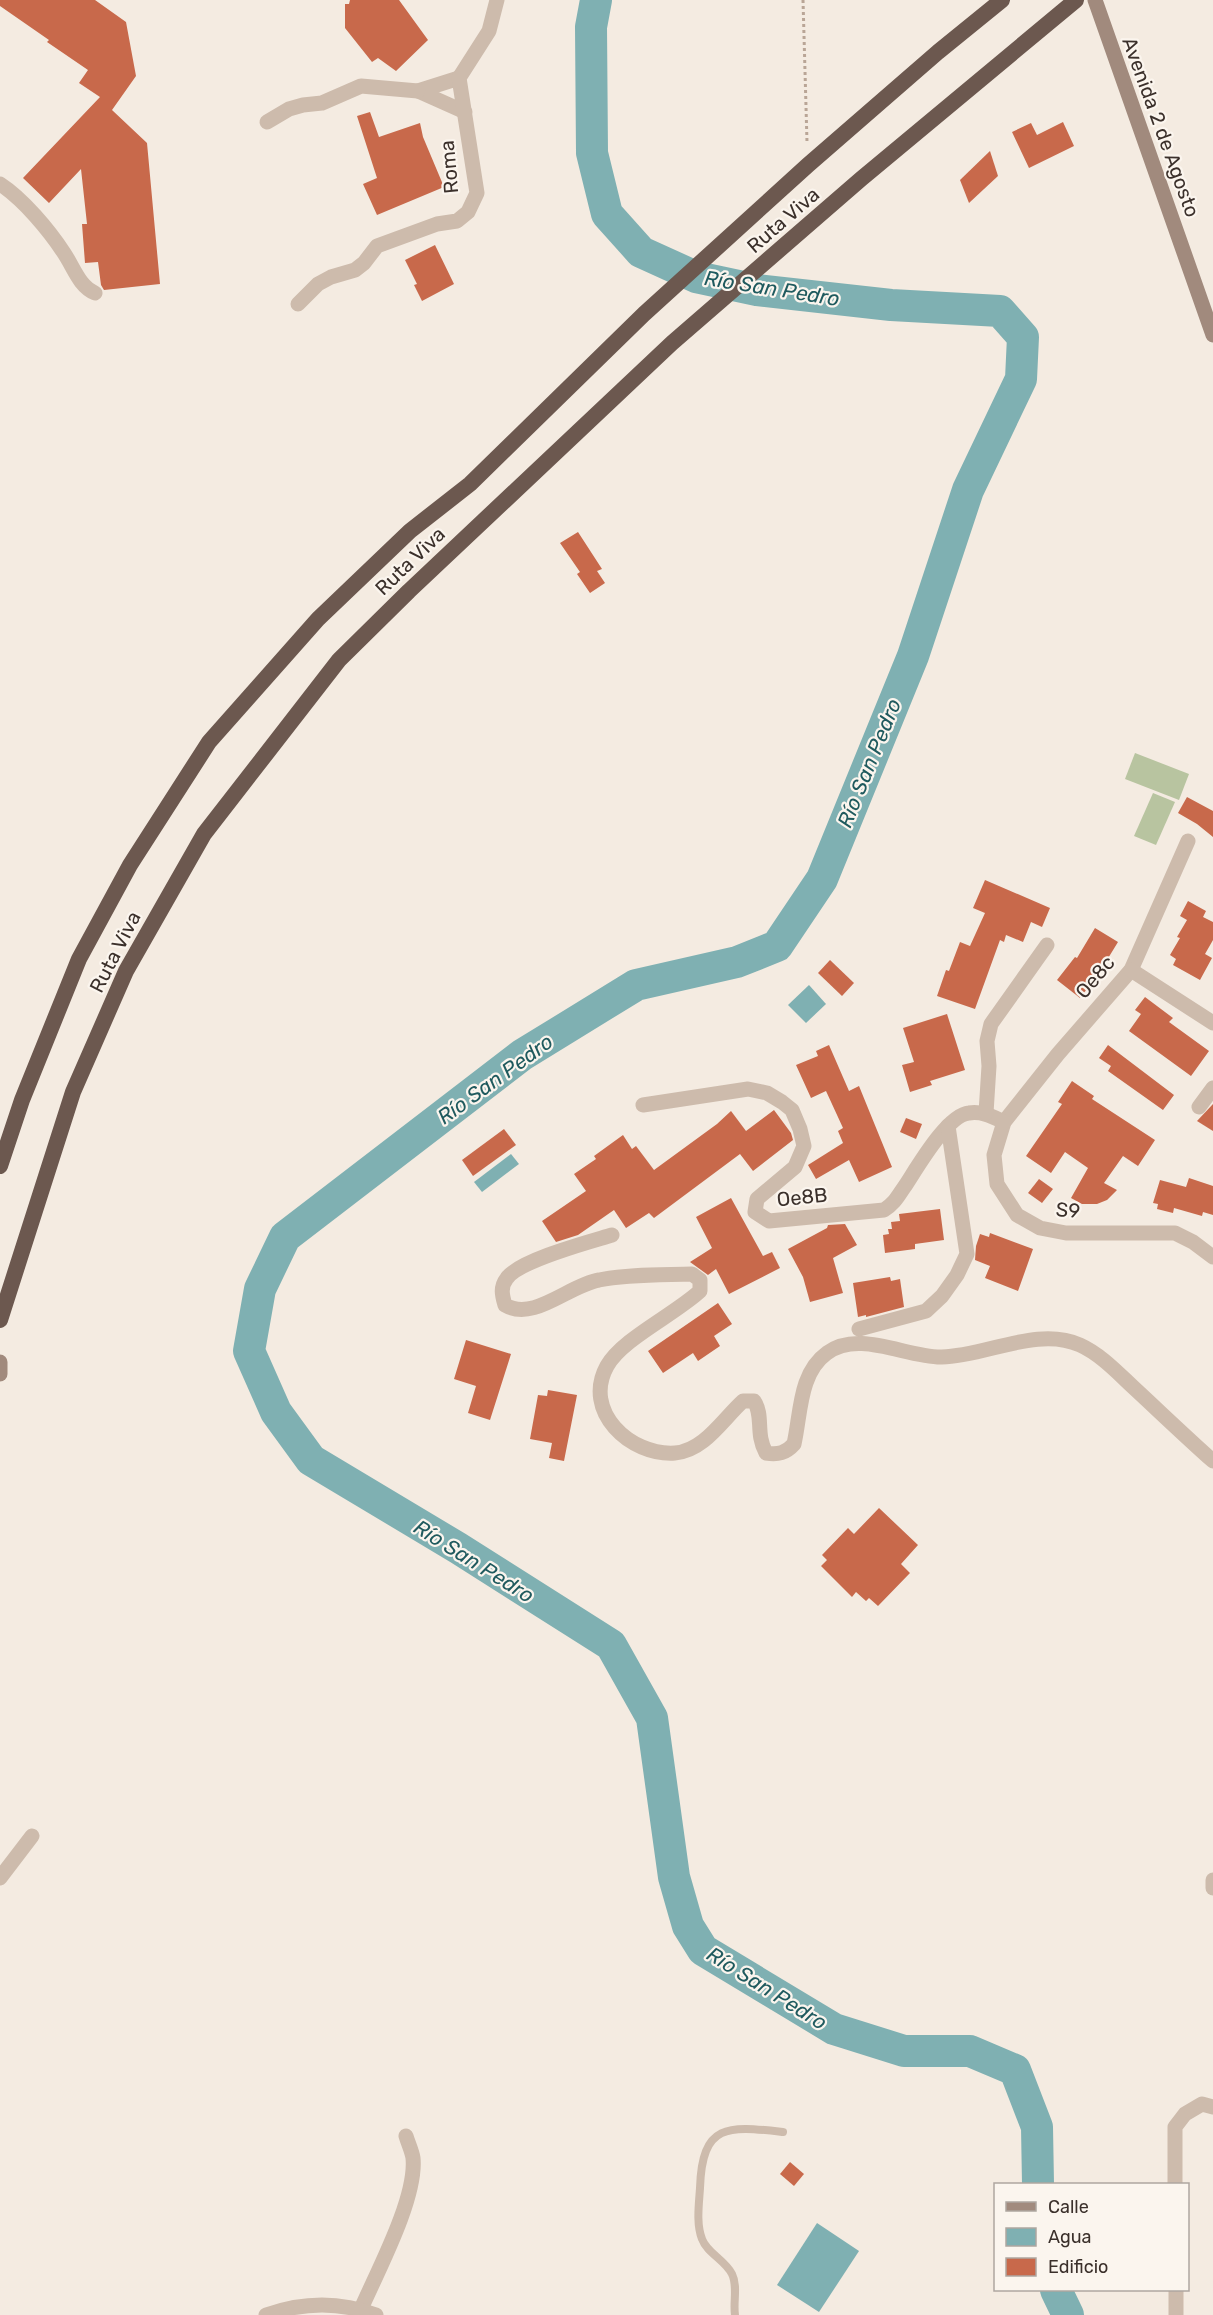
<svg xmlns="http://www.w3.org/2000/svg" width="1213" height="2315" font-family="Rubik,sans-serif">
<style>
.green{fill:#b8c4a0}
.water{fill:#7fb0b2}
.lines{fill:none;stroke-linecap:round;stroke-linejoin:round}
.river{stroke:#7fb0b2;stroke-width:32}
.building{fill:#c8694b}
.path{stroke:#b9a596;stroke-width:3;stroke-dasharray:3 3;stroke-linecap:butt}
.service{stroke:#cdbbac;stroke-width:8}
.minor{stroke:#cdbbac;stroke-width:15}
.secondary{stroke:#a18a7d;stroke-width:15}
.trunk{stroke:#6c584f;stroke-width:16}
.labels{text-anchor:middle;dominant-baseline:central;stroke-width:4.5;stroke-linejoin:round;paint-order:stroke}
.street-label{font-size:20px;fill:#3b302b;stroke:#fbf5ee}
.water-label{font-size:21px;font-style:italic;fill:#1f5a5e;stroke:#fbf5ee}
</style>
<rect width="100%" height="100%" fill="#f4ebe1"/>
<!-- green -->
<g class="green">
<polygon points="1135,753 1189,774 1179,800 1125,779"/>
<polygon points="1153,793 1175,802 1156,845 1134,836"/>
</g>
<!-- water -->
<g class="water">
<polygon points="809,985 826,1004 806,1023 788,1005"/>
<polygon points="511,1154 519,1164 482,1192 474,1182"/>
<polygon points="817,2223 859,2251 819,2312 777,2285"/>
</g>
<g class="lines">
<!-- river -->
<g class="river">
<polyline points="596,0 591,27 592,153 607,214 641,252 696,277 757,290 891,305 1000,311 1023,337 1021,379 968,490 913,656 822,879 777,946 737,962 636,985 522,1055 285,1237 260,1289 249,1351 276,1412 311,1460 458,1548 611,1645 652,1718 674,1877 688,1926 703,1950 834,2029 904,2051 970,2051 1015,2070 1037,2127 1038,2184"/>
<polyline points="1056,2290 1068,2315"/>
</g>
</g>
<!-- building -->
<g class="building">
<polygon points="0,0 95,0 126,22 136,76 112,110 147,143 160,284 104,290 101,285 98,262 85,263 82,224 87,224 81,169 49,203 23,178 100,97 79,83 88,70 47,42 49,40 0,6"/>
<polygon points="350,0 399,0 428,40 396,71 378,58 372,62 345,28 345,4 349,4"/>
<polygon points="370,112 379,137 420,123 423,137 444,187 377,215 363,184 377,178 357,116"/>
<polygon points="1063,122 1074,146 1029,168 1012,132 1031,123 1037,135"/>
<polygon points="990,151 998,176 969,203 960,180"/>
<polygon points="435,245 454,284 422,301 414,285 417,284 405,260"/>
<polygon points="578,532 602,569 597,571 605,583 590,593 577,574 580,572 560,543"/>
<polygon points="1187,797 1213,811 1213,837 1197,824 1178,813"/>
<polygon points="985,880 1050,908 1042,927 1031,922 1023,942 1006,935 1004,942 1000,940 975,1009 937,996 946,970 949,971 960,942 970,946 985,913 973,908"/>
<polygon points="1188,901 1206,911 1203,917 1213,922 1213,940 1205,954 1212,958 1200,980 1173,965 1176,959 1170,955 1180,938 1177,937 1187,920 1180,916"/>
<polygon points="1095,928 1118,942 1099,973 1080,998 1057,980 1075,957 1077,958"/>
<polygon points="830,960 854,983 842,996 818,973"/>
<polygon points="1145,997 1173,1018 1169,1022 1209,1051 1191,1076 1129,1031 1141,1014 1135,1010"/>
<polygon points="947,1014 965,1070 930,1081 932,1085 910,1092 902,1065 914,1062 903,1028"/>
<polygon points="829,1045 849,1091 859,1086 892,1167 859,1182 849,1160 816,1179 808,1165 843,1143 838,1131 843,1128 826,1091 811,1098 796,1065 818,1056 816,1051"/>
<polygon points="1108,1045 1174,1095 1163,1110 1108,1071 1111,1066 1099,1058"/>
<polygon points="1072,1081 1094,1096 1092,1099 1155,1140 1138,1166 1123,1156 1104,1183 1117,1190 1107,1200 1097,1204 1082,1204 1071,1198 1088,1168 1065,1152 1051,1173 1026,1156 1062,1104 1058,1102"/>
<polygon points="1213,1104 1213,1131 1197,1121"/>
<polygon points="774,1110 791,1133 793,1140 753,1171 740,1154 654,1218 649,1213 626,1228 614,1210 578,1235 556,1242 542,1221 586,1191 574,1174 596,1159 594,1156 623,1135 632,1149 636,1146 654,1170 717,1124 731,1111 746,1131"/>
<polygon points="906,1118 922,1124 916,1139 900,1132"/>
<polygon points="504,1129 516,1145 473,1176 462,1160"/>
<polygon points="1189,1178 1213,1186 1213,1215 1203,1212 1202,1216 1174,1208 1173,1213 1157,1209 1158,1204 1153,1203 1160,1180 1186,1187"/>
<polygon points="1039,1179 1053,1189 1042,1203 1028,1193"/>
<polygon points="731,1198 763,1256 772,1252 780,1268 729,1294 716,1269 708,1275 690,1262 712,1248 696,1217"/>
<polygon points="940,1209 944,1240 915,1244 915,1249 885,1253 883,1235 889,1234 888,1229 892,1229 891,1222 900,1221 899,1214"/>
<polygon points="845,1224 857,1245 833,1258 843,1293 810,1302 803,1277 788,1249 827,1228 828,1225"/>
<polygon points="990,1233 1033,1249 1018,1291 985,1278 990,1266 975,1260 976,1246 980,1234 989,1237"/>
<polygon points="890,1277 891,1281 900,1279 904,1307 866,1317 866,1315 858,1317 853,1283"/>
<polygon points="718,1303 732,1324 714,1336 720,1346 698,1361 693,1353 663,1373 648,1351"/>
<polygon points="466,1340 511,1354 490,1420 468,1413 476,1386 454,1379"/>
<polygon points="548,1390 577,1395 564,1461 549,1458 552,1443 530,1439 538,1395 547,1396"/>
<polygon points="879,1508 918,1545 901,1564 910,1573 878,1606 869,1598 866,1601 856,1592 852,1597 821,1566 827,1560 822,1555 848,1528 854,1534"/>
<polygon points="790,2162 804,2174 794,2186 780,2174"/>
</g>
<g class="lines">
<!-- path -->
<polyline class="path" points="803,0 807,142"/>
<!-- service -->
<path class="service" d="M735,2315c-2,-13 3,-29 -3,-41 -7,-14 -25,-21 -30,-35 -6,-15 -3,-35 -2,-51 2,-66 29,-62 83,-56"/>
<!-- minor -->
<g class="minor">
<polyline points="459,78 418,91 465,112"/>
<polyline points="267,122 289,109 303,105 322,103 361,86 418,91"/>
<path d="M0,184c23,15 49,46 64,69 10,15 15,33 31,40"/>
<polyline points="298,304 318,284 331,277 355,270 364,263 377,246 437,224 457,221 468,212 477,193 459,78 489,31 497,0"/>
<polyline points="1188,841 1131,970 1058,1054 1004,1122 994,1155 997,1184 1017,1215 1040,1228 1066,1233 1175,1233 1193,1242 1213,1257"/>
<polyline points="1131,970 1213,1023"/>
<path d="M643,1105l105,-16 19,4 15,9 10,8 8,19 4,17 -9,21 -38,32 -2,13 14,9 115,-11c11,-7 14,-14 21,-24 12,-18 42,-71 64,-73 14,-2 24,4 35,9"/>
<polyline points="1199,1107 1213,1088"/>
<polyline points="986,1113 989,1066 987,1041 991,1024 1047,945"/>
<path d="M612,1235c-23,7 -92,25 -105,43 -7,9 -5,17 -2,27 29,17 64,-20 94,-25 30,-6 63,-5 93,-6l8,6v11c-26,24 -78,48 -93,75 -25,45 23,90 68,87 29,-2 48,-34 68,-52h11c10,15 1,32 12,52 12,2 20,0 28,-9 7,-31 5,-71 33,-91 32,-24 80,5 115,4 44,-1 96,-31 138,-12 20,9 37,27 53,42 27,25 53,50 80,74"/>
<polyline points="859,1329 926,1311 942,1296 957,1275 967,1254 948,1126"/>
<polyline points="0,1878 32,1836"/>
<polyline points="1213,1880 1213,1888"/>
<polyline points="1175,2184 1175,2127 1185,2114 1202,2104 1213,2107"/>
<polyline points="1176,2290 1176,2315"/>
<path d="M361,2309c16,-37 56,-111 52,-151 -1,-7 -5,-15 -7,-22"/>
<path d="M266,2315c37,-13 73,-14 110,0"/>
</g>
<!-- secondary -->
<g class="secondary">
<polyline points="1095,0 1213,335"/>
<polyline points="0,1362 0,1374"/>
</g>
<!-- trunk -->
<g class="trunk">
<polyline points="0,1166 22,1100 79,959 130,865 209,742 318,619 410,531 470,484 644,314 808,165 938,52 1002,0"/>
<polyline points="0,1320 73,1092 126,971 204,834 339,660 409,591 672,343 861,179 1076,0"/>
</g>
</g>
<g class="labels">
<!-- street labels -->
<g class="street-label">
<text transform="translate(1161 127) rotate(70)">Avenida 2 de Agosto</text>
<text transform="translate(449 167) rotate(-95)">Roma</text>
<text transform="translate(783 220) rotate(-41)">Ruta Viva</text>
<text transform="translate(410 561) rotate(-44)">Ruta Viva</text>
<text transform="translate(115 952) rotate(-63)">Ruta Viva</text>
<text transform="translate(1095 977) rotate(-50)">Oe8c</text>
<text transform="translate(802 1197) rotate(-6)">Oe8B</text>
<text transform="translate(1068 1210) rotate(5)">S9</text>
</g>
<!-- water labels -->
<g class="water-label">
<text transform="translate(772 288) rotate(9)">Río San Pedro</text>
<text transform="translate(869 763) rotate(-68)">Río San Pedro</text>
<text transform="translate(495 1079) rotate(-36)">Río San Pedro</text>
<text transform="translate(474 1561) rotate(32)">Río San Pedro</text>
<text transform="translate(767 1988) rotate(32)">Río San Pedro</text>
</g>
</g>
<!-- legend -->
<rect x="994" y="2183" width="195" height="108" fill="#fbf5ee" stroke="#aea6a0" stroke-width="1.5"/>
<rect x="1006" y="2202" width="30" height="9" fill="#a18a7d" stroke="#aea6a0" stroke-width="1.5"/>
<text x="1048" y="2213" font-size="18" fill="#3b302b">Calle</text>
<rect x="1006" y="2228" width="30" height="18" fill="#7fb0b2" stroke="#aea6a0" stroke-width="1.5"/>
<text x="1048" y="2243" font-size="18" fill="#3b302b">Agua</text>
<rect x="1006" y="2258" width="30" height="18" fill="#c8694b" stroke="#aea6a0" stroke-width="1.5"/>
<text x="1048" y="2273" font-size="18" fill="#3b302b">Edificio</text>
</svg>
